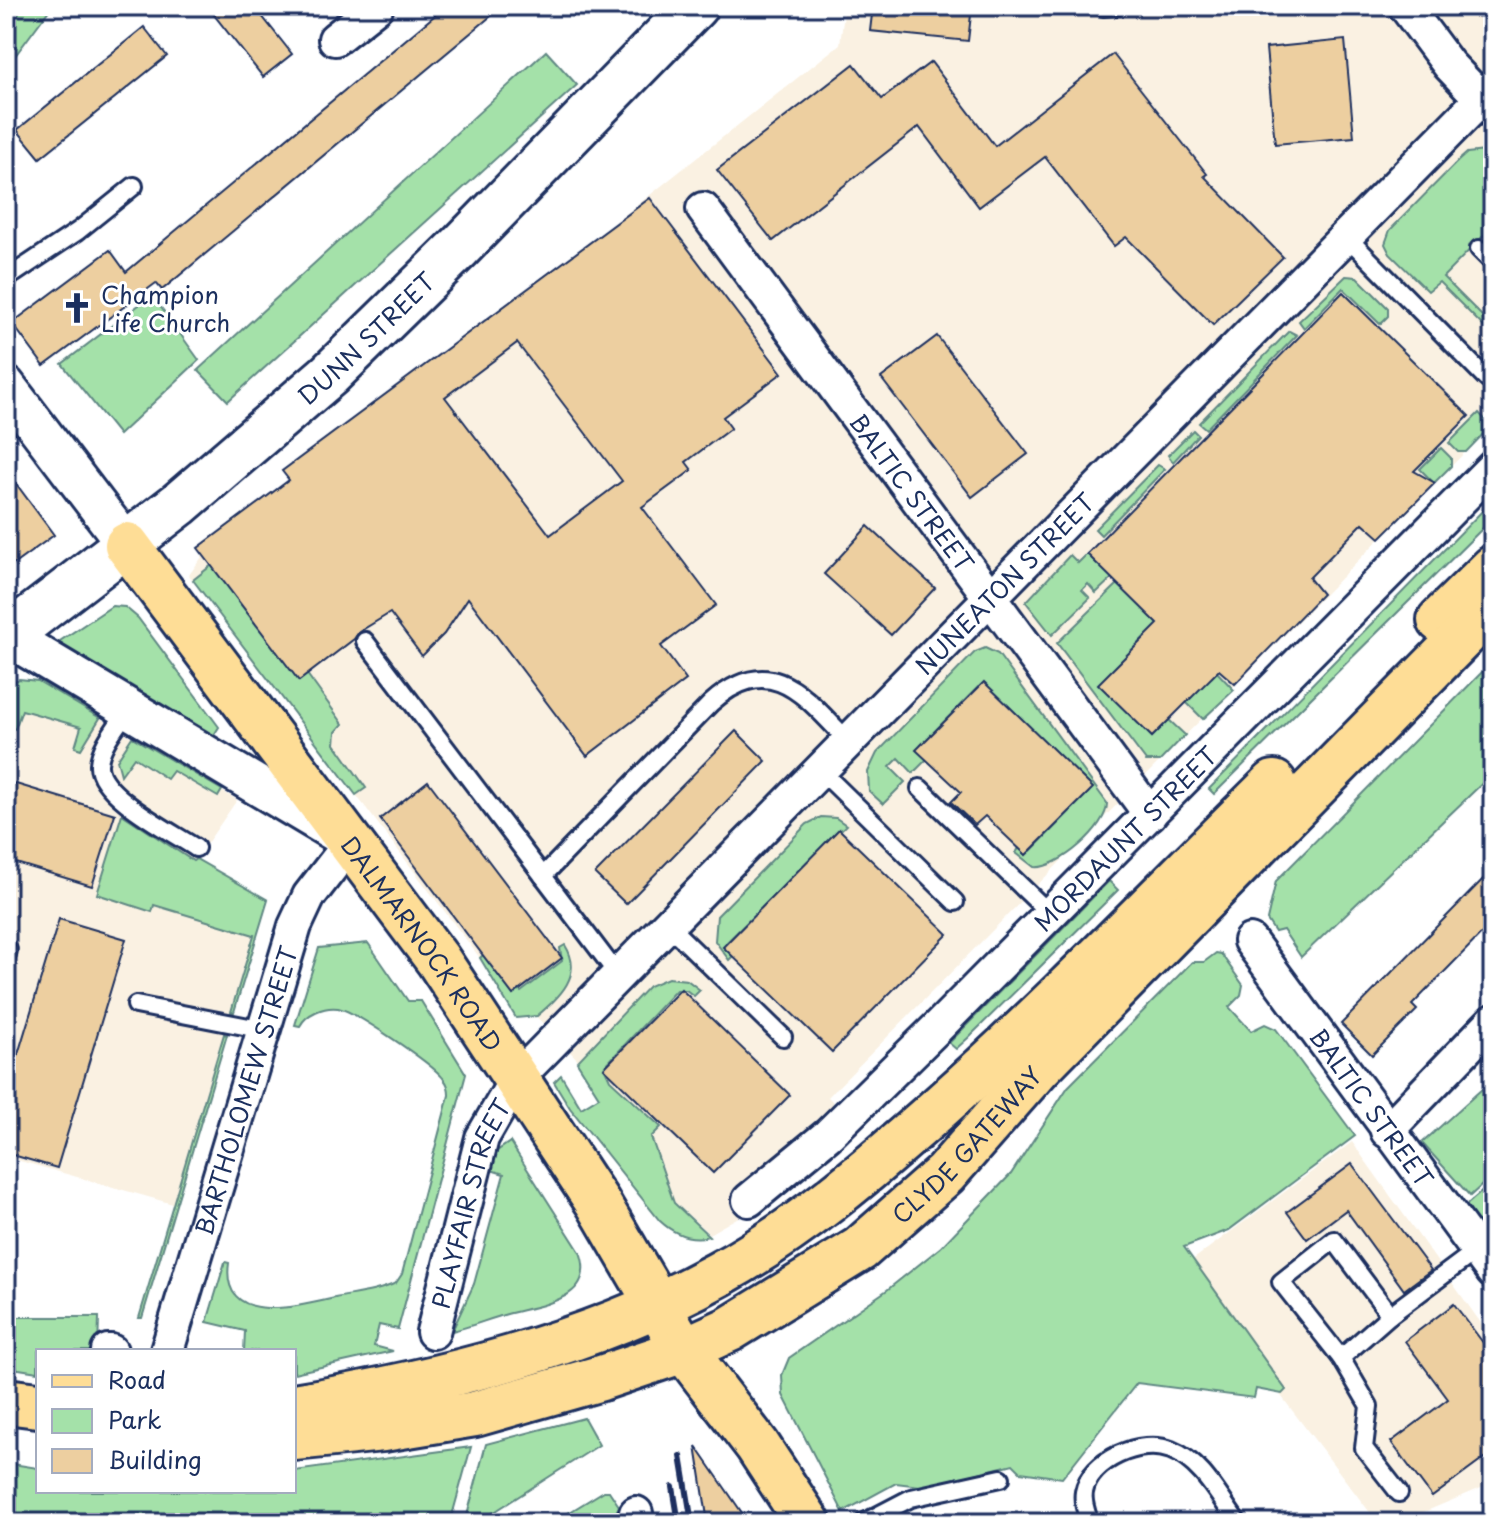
<svg xmlns="http://www.w3.org/2000/svg" width="1499" height="1529" font-family="'Playpen Sans',sans-serif">
<style>
.built{fill:#faf1e2}
.green{fill:#a4e1a9;stroke:#608884;stroke-width:2}
.building{fill:#edcfa0;stroke:#1b2f5e;stroke-width:2;fill-rule:evenodd}
.lines{fill:none;stroke-linecap:round;stroke-linejoin:round}
.service-casing{stroke:#1b2f5e;stroke-width:22}
.minor-casing{stroke:#1b2f5e;stroke-width:38}
.tertiary-casing{stroke:#1b2f5e;stroke-width:44}
.secondary-casing{stroke:#1b2f5e;stroke-width:50}
.primary-casing{stroke:#1b2f5e;stroke-width:50}
.service{stroke:#fff;stroke-width:16}
.minor{stroke:#fff;stroke-width:32}
.tertiary{stroke:#fff;stroke-width:38}
.secondary{stroke:#fff;stroke-width:44}
.primary{stroke:#fedd96;stroke-width:44}
.rail{stroke:#1b2f5e;stroke-width:6}
.labels{text-anchor:middle;dominant-baseline:central;stroke-width:6;stroke-linejoin:round;paint-order:stroke}
.poi-label{font-size:24px;fill:#1b2f5e;stroke:#fff;text-anchor:start}
.street-label{font-size:24px;fill:#1b2f5e;stroke:#fff}
</style>
<rect width="100%" height="100%" fill="#fff"/>
<filter id="ink" filterUnits="userSpaceOnUse"><feTurbulence type="fractalNoise" baseFrequency=".0125" numOctaves="2"/><feDisplacementMap in="SourceGraphic" scale="16" xChannelSelector="R" yChannelSelector="G"/><feConvolveMatrix kernelMatrix="1 2 1 2 8 2 1 2 1" color-interpolation-filters="sRGB"/></filter>
<g filter="url(#ink)">
<!-- built -->
<g class="built">
<polygon points="845,6 1493,6 1493,424 828,1097 860,1128 742,1215 709,1234 674,1202 580,1062 480,958 189,575 212,543 840,44"/>
<polygon points="38,681 237,800 194,862 254,935 173,1204 6,1157 6,701"/>
<polygon points="1352,1142 1493,1340 1493,1483 1398,1523 1378,1523 1183,1267"/>
</g>
<!-- green -->
<g class="green">
<polygon points="6,6 52,6 6,68"/>
<polygon points="546,51 577,85 228,401 198,370"/>
<polygon points="1485,151 1493,153 1493,226 1443,277 1493,327 1493,336 1439,282 1428,291 1390,254 1385,244 1390,230 1458,161 1467,153"/>
<polygon points="1346,276 1357,277 1388,308 1388,316 1380,324 1343,288 1304,328 1299,321"/>
<polygon points="152,295 199,360 119,435 62,364"/>
<polygon points="1289,331 1297,335 1206,429 1199,423"/>
<polygon points="1479,413 1491,426 1466,452 1458,452 1449,443"/>
<polygon points="1193,430 1198,435 1173,462 1168,455"/>
<polygon points="1441,448 1451,458 1451,466 1434,483 1420,469"/>
<polygon points="1158,465 1165,469 1101,535 1095,529"/>
<polygon points="1493,500 1493,518 1214,794 1209,789"/>
<polygon points="1087,554 1112,578 1096,593 1088,584 1082,590 1090,598 1052,635 1026,602 1070,555 1078,563"/>
<polygon points="212,565 307,674 343,724 336,732 335,744 366,788 356,795 193,580"/>
<polygon points="1118,584 1212,677 1217,672 1234,690 1203,719 1186,702 1144,637 1099,684 1152,737 1169,720 1185,735 1160,761 1146,761 1057,643"/>
<polygon points="112,606 125,607 138,618 219,727 212,738 54,645"/>
<path d="M985,648l13,6 109,149c1,23 -49,67 -73,64l-18,-14 3,-5 12,3 58,-59v-8l-100,-97h-11l-57,58 6,14 -14,14 -14,-15 -9,9 15,15 -22,22 -14,-13 -1,-19 9,-19 98,-101z"/>
<polygon points="1493,661 1493,773 1301,957 1283,930 1275,932 1267,920 1276,881"/>
<polygon points="19,679 38,681 100,718 81,749 75,747 81,727 22,710 15,729 6,726 6,685"/>
<polygon points="132,737 222,790 218,797 173,771 167,779 134,757 121,775 117,760"/>
<polygon points="122,814 193,861 196,859 268,900 234,1012 231,1012 254,935 154,905 152,912 97,894"/>
<polygon points="821,817 836,818 846,825 727,942 726,949 733,956 729,960 715,941 717,916 807,824"/>
<polygon points="1109,881 1118,890 968,1038 956,1049 949,1043"/>
<path d="M368,943l40,58h13l45,73 -68,255 -19,-4 -5,21 19,5 -99,22v-22h-50l1,-20 -38,-9 18,-60 4,1c-9,65 71,43 106,35 20,-4 42,-6 61,-15l6,-9 47,-179c0,-7 -1,-11 -6,-17 -11,-14 -88,-67 -105,-70 -14,-2 -32,6 -38,18l-5,-1 24,-77z"/>
<path d="M565,945c19,30 -5,51 -28,71l-21,2 -36,-60 3,-3 38,37 41,-31 -2,-13z"/>
<polygon points="1216,953 1221,954 1243,985 1241,995 1229,1007 1251,1031 1265,1024 1276,1029 1355,1136 1229,1230 1184,1247 1286,1390 1282,1394 1256,1389 1254,1398 1137,1383 1062,1478 1021,1472 1013,1464 940,1483 920,1486 896,1483 843,1512 783,1395 782,1375 789,1358 887,1290 941,1247 1011,1174 1068,1087 1192,962 1204,962"/>
<path d="M668,978l19,2 13,10 -6,6 -8,-6h-10l-72,77 6,13 51,47 -10,10 23,66 35,33c-19,5 -35,-2 -49,-15l-90,-113 -16,-26 7,-7 20,33 18,-11 -22,-35 72,-76z"/>
<polygon points="224,1034 227,1035 142,1318 139,1318"/>
<polygon points="1493,1079 1493,1175 1470,1196 1422,1143"/>
<path d="M510,1142l70,110c18,48 -41,53 -73,62 -18,5 -37,13 -55,17l22,-47 30,-110 -13,-4 6,-19z"/>
<polygon points="1493,1182 1493,1241 1464,1207"/>
<polygon points="6,1317 99,1317 98,1351 38,1351 38,1372 6,1367"/>
<polygon points="584,1418 599,1445 477,1523 465,1523 486,1444"/>
<polygon points="471,1447 450,1523 6,1523 6,1463 38,1468 38,1491 294,1491 294,1471"/>
<polygon points="604,1491 609,1491 619,1506 611,1523 552,1523"/>
</g>
<!-- building -->
<g class="building">
<polygon points="207,6 254,6 292,54 263,77"/>
<polygon points="446,6 503,6 162,290 156,283 44,366 12,323 110,250 126,272"/>
<polygon points="873,6 972,6 968,41 870,31"/>
<polygon points="144,27 167,56 40,158 17,130"/>
<polygon points="1345,40 1354,137 1275,144 1266,48"/>
<polygon points="1113,54 1207,174 1204,176 1283,257 1213,325 1126,237 1114,246 1045,157 979,207 919,127 773,241 717,170 854,64 882,99 931,62 995,146"/>
<path d="M650,198l132,175 -59,44 8,11 -45,34 6,8 -50,37 74,98 -55,41 25,34 -99,76 -119,-158 -24,36 -22,22 -32,-43 -31,19 -5,7 -55,42 -101,-133 91,-68 -7,-9zM517,343l105,138 -72,54 -105,-138z"/>
<polygon points="1343,292 1469,416 1414,471 1435,483 1380,538 1363,523 1309,578 1322,594 1235,684 1219,670 1152,737 1098,684 1158,624 1087,554"/>
<polygon points="937,336 1028,454 972,497 881,378"/>
<polygon points="6,470 54,535 6,570"/>
<polygon points="868,526 935,588 891,635 824,574"/>
<polygon points="984,682 1093,788 1026,855 985,816 975,825 951,802 961,792 916,750"/>
<polygon points="736,731 766,761 626,904 595,874"/>
<polygon points="6,781 115,814 92,886 6,860"/>
<polygon points="428,781 562,958 513,995 380,819"/>
<polygon points="839,829 948,934 832,1052 723,947"/>
<polygon points="1493,869 1493,922 1412,1005 1417,1010 1372,1055 1341,1024"/>
<polygon points="59,919 126,939 57,1168 6,1153 6,1094"/>
<polygon points="681,989 790,1095 713,1173 604,1068"/>
<polygon points="1352,1164 1431,1270 1404,1290 1346,1210 1307,1239 1287,1212"/>
<polygon points="1454,1304 1493,1356 1493,1452 1432,1497 1391,1442 1448,1399 1405,1341"/>
<polygon points="696,1446 749,1523 708,1523"/>
</g>
<g class="lines">
<defs>
<g id="service">
<polyline points="1103,7 1116,6"/>
<polyline points="1346,236 1487,379"/>
<polyline points="1479,249 1493,263"/>
<polyline points="6,279 78,231 134,186"/>
<polyline points="365,641 543,876"/>
<path d="M128,709c-9,15 -28,36 -29,55 -2,30 73,68 97,84"/>
<polyline points="820,770 955,902"/>
<polyline points="920,788 1050,914"/>
<polyline points="668,925 783,1037"/>
<polyline points="6,958 8,950"/>
<path d="M618,975l-75,-99 168,-173c61,-54 94,-6 137,38"/>
<polyline points="136,1005 264,1030"/>
<polyline points="1390,1315 1334,1240 1281,1282 1341,1358 1369,1406 1364,1448 1399,1493"/>
<polyline points="1341,1358 1390,1315 1477,1250"/>
<polyline points="863,1523 911,1498 1001,1478"/>
<path d="M1090,1523c-3,-9 -8,-21 -6,-31 6,-32 57,-54 87,-42 31,12 48,47 67,73"/>
</g>
<g id="minor">
<polyline points="1405,6 1449,65 1493,111"/>
<polyline points="335,39 377,6"/>
<path id="s1" d="M703,209l447,605"/>
<path id="s2" d="M1250,941l243,331"/>
<polyline points="1387,1131 1493,1021"/>
<path id="s3" d="M749,1200l79,-65 110,-108 555,-560"/>
<path id="s4" d="M433,1332l49,-194 34,-59 977,-992"/>
<polyline points="108,1351 111,1351"/>
<path id="s5" d="M167,1351l128,-425 14,-30 41,-53"/>
<polyline points="633,1523 636,1513"/>
</g>
<g id="tertiary">
<polyline points="6,386 127,545"/>
<polyline points="7,636 342,836"/>
</g>
<g id="secondary">
<path id="s6" d="M6,637l173,-133 150,-129 131,-128 235,-241"/>
</g>
<g id="primary">
<path id="s7" d="M127,545l311,415 160,243 86,147 73,95 51,78"/>
<polyline points="1440,620 1493,568"/>
<polyline points="6,1401 38,1405"/>
<path d="M294,1406c144,-24 296,-61 425,-132 82,-45 151,-105 221,-167 116,-103 223,-215 334,-324"/>
<path id="s8" d="M294,1438l89,-9 92,-15 126,-36 83,-28 46,-21 130,-80 85,-75 94,-107 454,-461"/>
</g>
</defs>
<!-- service casing -->
<use href="#service" class="service-casing"/>
<!-- minor casing -->
<use href="#minor" class="minor-casing"/>
<!-- tertiary casing -->
<use href="#tertiary" class="tertiary-casing"/>
<!-- secondary casing -->
<use href="#secondary" class="secondary-casing"/>
<!-- primary casing -->
<use href="#primary" class="primary-casing"/>
<!-- service -->
<use href="#service" class="service"/>
<!-- minor -->
<use href="#minor" class="minor"/>
<!-- tertiary -->
<use href="#tertiary" class="tertiary"/>
<!-- secondary -->
<use href="#secondary" class="secondary"/>
<!-- primary -->
<use href="#primary" class="primary"/>
<!-- rail -->
<g class="rail">
<polyline points="681,1456 692,1523"/>
<polyline points="673,1487 679,1523"/>
</g>
</g>
</g>
<!-- icons -->
<defs>
<symbol id="church-bare" viewBox="-9 -9 18 18"><path d="M-1.2-6h2.4v3.5h3.3v2.4h-3.3V6h-2.4V-.1h-3.3v-2.4h3.3Z" fill="#1b2f5e" stroke="#fff" stroke-width="2.5" paint-order="stroke"/></symbol>
</defs>
<g fill-rule="evenodd">
<use href="#church-bare" x="55" y="286" width="44" height="44"/>
</g>
<g class="labels">
<!-- poi labels -->
<g class="poi-label">
<text x="101" y="294">Champion<tspan x="101" dy="28">Life Church</tspan></text>
</g>
<!-- street labels -->
<g class="street-label">
<text stroke="none"><textPath href="#s6" startOffset="468">DUNN STREET</textPath></text>
<text stroke="none"><textPath href="#s1" startOffset="352">BALTIC STREET</textPath></text>
<text stroke="none"><textPath href="#s4" startOffset="964">NUNEATON STREET</textPath></text>
<text stroke="none"><textPath href="#s3" startOffset="522">MORDAUNT STREET</textPath></text>
<text stroke="none"><textPath href="#s7" startOffset="496">DALMARNOCK ROAD</textPath></text>
<text stroke="none"><textPath href="#s5" startOffset="272">BARTHOLOMEW STREET</textPath></text>
<text stroke="none"><textPath href="#s2" startOffset="206">BALTIC STREET</textPath></text>
<text stroke="none"><textPath href="#s8" startOffset="754">CLYDE GATEWAY</textPath></text>
<text stroke="none"><textPath href="#s4" startOffset="134">PLAYFAIR STREET</textPath></text>
</g>
</g>
<!-- margin -->
<rect width="1499" height="1529" fill="none" stroke="#fff" stroke-width="32"/>
<rect x="16" y="16" width="1467" height="1497" fill="none" stroke="#1b2f5e" stroke-width="3" filter="url(#ink)"/>
<!-- legend -->
<rect x="36" y="1349" width="260" height="144" fill="#ffffff" stroke="#a4acbf" stroke-width="2"/>
<rect x="52" y="1375" width="40" height="12" fill="#fedd96" stroke="#a4acbf" stroke-width="2"/>
<text x="108" y="1389" font-size="24" fill="#1b2f5e">Road</text>
<rect x="52" y="1409" width="40" height="24" fill="#a4e1a9" stroke="#a4acbf" stroke-width="2"/>
<text x="108" y="1429" font-size="24" fill="#1b2f5e">Park</text>
<rect x="52" y="1449" width="40" height="24" fill="#edcfa0" stroke="#a4acbf" stroke-width="2"/>
<text x="108" y="1469" font-size="24" fill="#1b2f5e">Building</text>
</svg>
